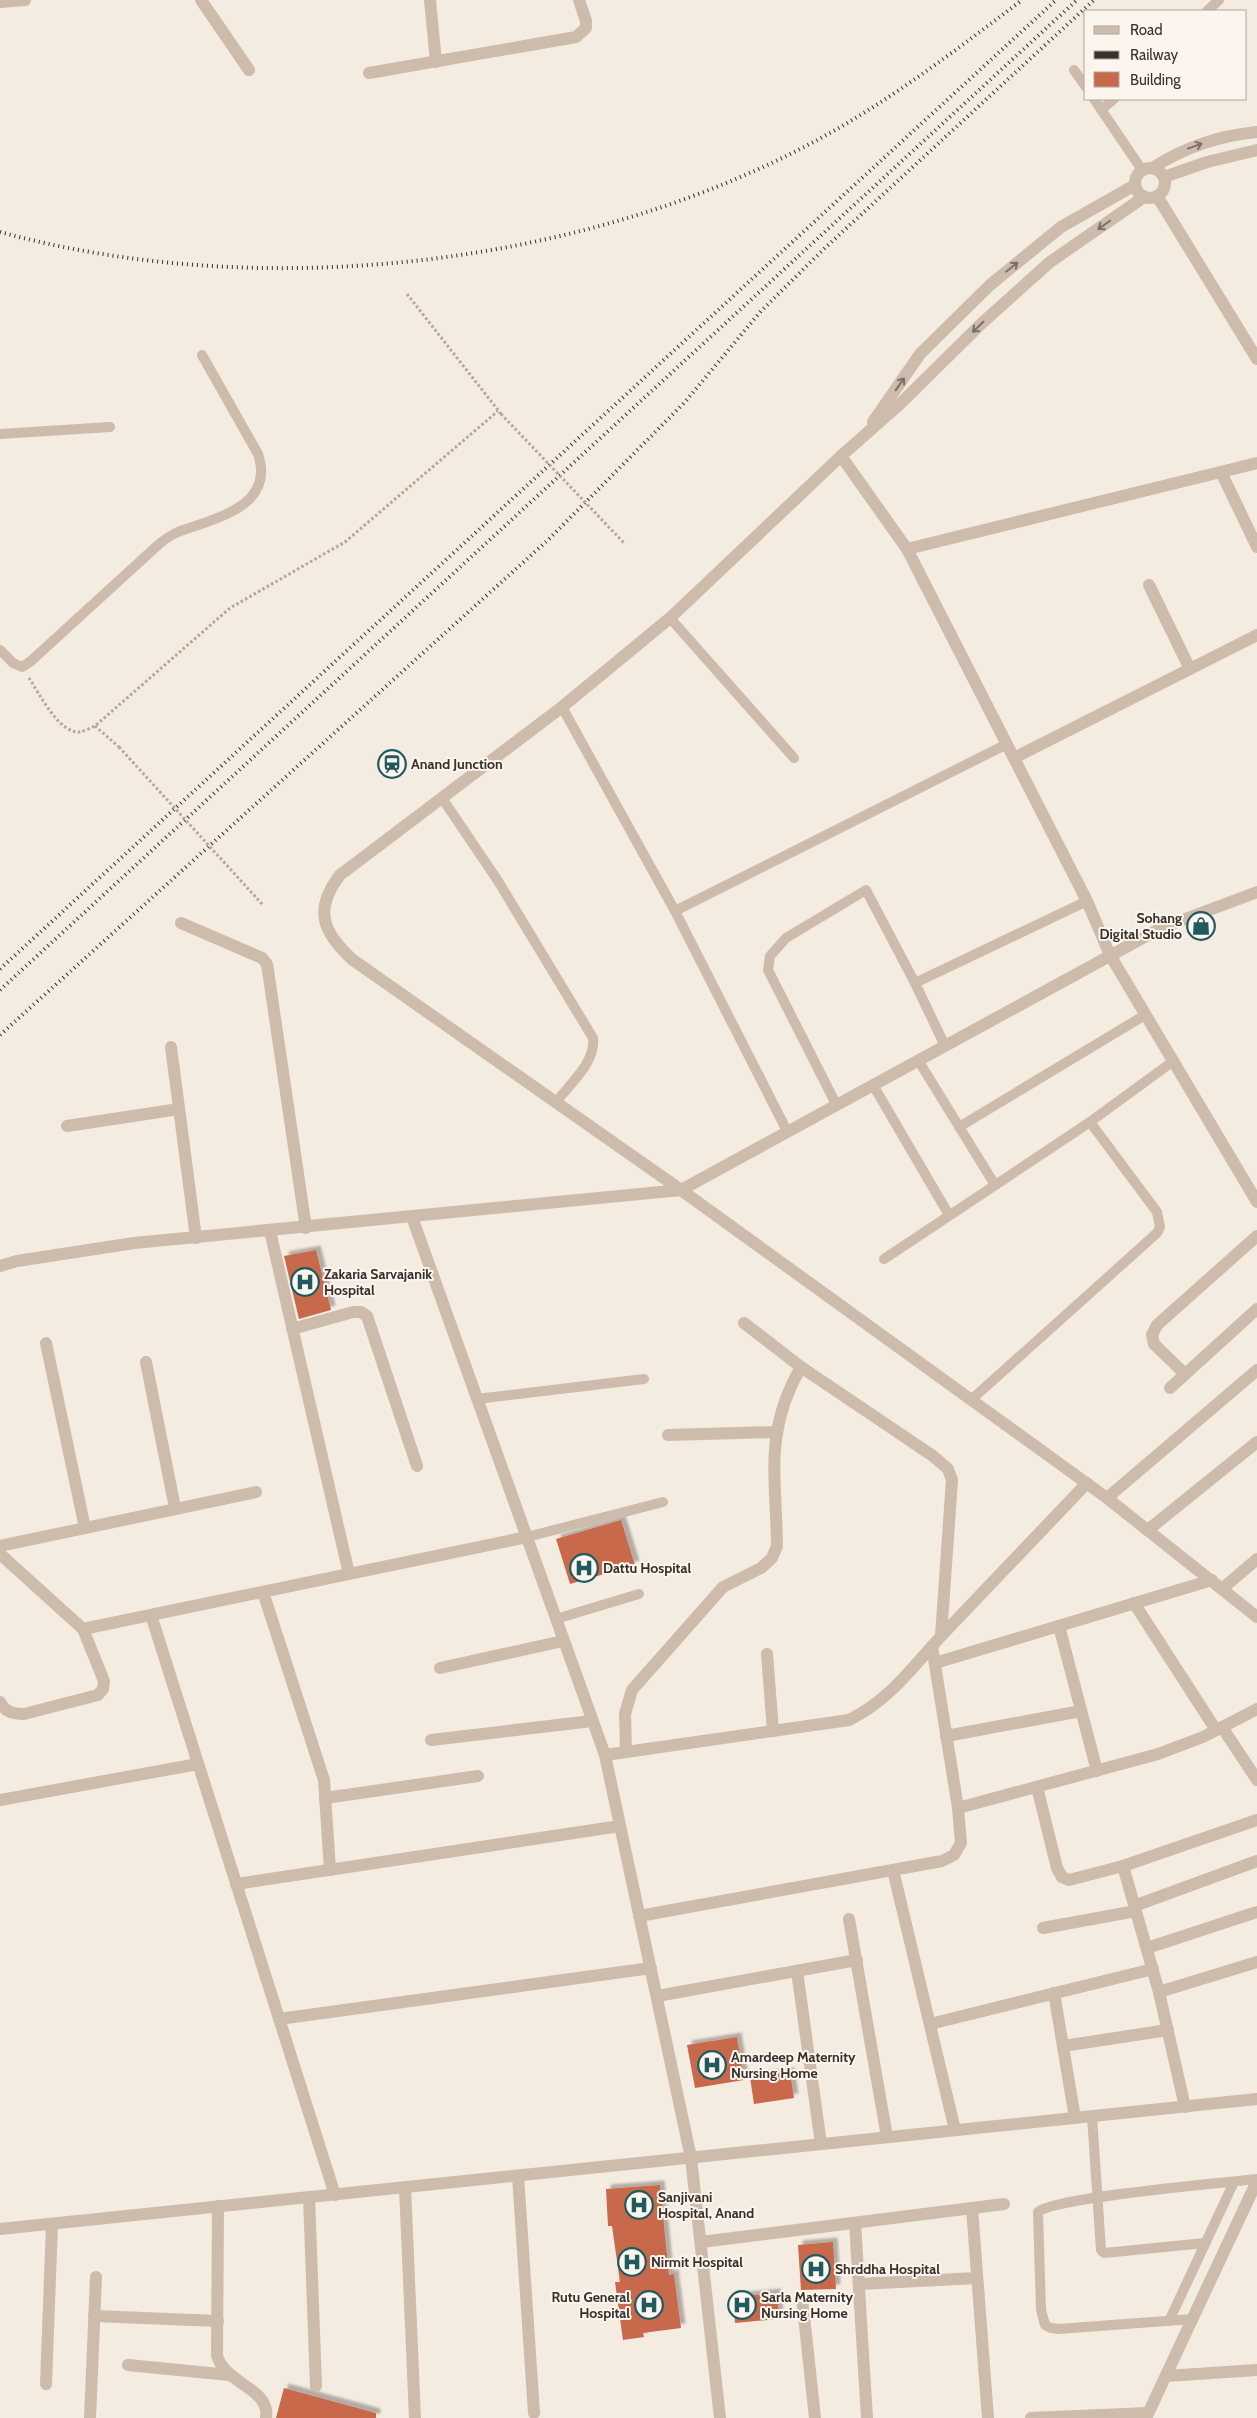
<svg xmlns="http://www.w3.org/2000/svg" width="1257" height="2418" font-family="Cabin,sans-serif">
<style>
.building{fill:#c8694b;filter:url(#shadow)}
.lines{fill:none;stroke-linecap:round;stroke-linejoin:round}
.path{stroke:#b9a596;stroke-width:3;stroke-dasharray:2.5 2.5;stroke-linecap:butt}
.service{stroke:#cdbbac;stroke-width:10}
.minor{stroke:#cdbbac;stroke-width:12}
.tertiary{stroke:#cdbbac;stroke-width:12}
.rail{stroke:#3b302b;stroke-width:4;stroke-dasharray:1 4;stroke-linecap:butt}
.path-bridge{stroke:#b9a596;stroke-width:3;stroke-dasharray:2.5 2.5;stroke-linecap:butt}
.oneway{stroke:#7d6f65}
.labels{text-anchor:middle;dominant-baseline:central;stroke-width:4;stroke-linejoin:round;paint-order:stroke}
.poi-label{font-size:14px;font-weight:bold;fill:#3b302b;stroke:#fbf5ee;text-anchor:start}
</style>
<defs>
<filter id="shadow"><feDropShadow dx="4.5" dy="-4.5" stdDeviation="1" flood-color="#0004"/></filter>
</defs>
<rect width="100%" height="100%" fill="#f4ebe1"/>
<!-- building -->
<g class="building">
<polygon points="316,1250 331,1310 299,1319 284,1256"/>
<polygon points="621,1520 635,1565 570,1584 556,1539"/>
<polygon points="737,2037 744,2080 695,2088 687,2045"/>
<polygon points="790,2072 794,2098 754,2104 750,2077"/>
<polygon points="660,2185 669,2275 674,2274 681,2328 643,2333 644,2337 623,2340 615,2282 620,2282 612,2226 608,2226 606,2189"/>
<polygon points="833,2242 836,2289 801,2290 798,2245"/>
<polygon points="777,2293 779,2319 735,2323 733,2297"/>
<polygon points="284,2388 376,2413 376,2418 276,2418"/>
</g>
<g class="lines">
<!-- path -->
<g class="path">
<polyline points="407,294 501,414"/>
<path d="M29,678c10,15 30,56 51,54 4,-1 10,-4 15,-6l135,-118 115,-66 153,-131"/>
<polyline points="95,726 119,747"/>
</g>
<!-- service -->
<g class="service">
<polyline points="1207,11 1219,0"/>
<polyline points="1074,70 1086,87"/>
<polyline points="1094,99 1142,170"/>
<polyline points="1101,110 1114,99"/>
<polyline points="0,434 110,427"/>
<polyline points="670,618 794,758"/>
<path d="M0,650l13,13 9,4 9,-6 127,-116c6,-5 13,-10 20,-13 35,-13 98,-25 80,-78l-56,-99"/>
<polyline points="562,707 675,911 787,1131"/>
<path d="M442,798l56,83 95,157c3,24 -23,46 -37,64"/>
<polyline points="675,911 1007,744"/>
<polyline points="915,983 1087,901"/>
<polyline points="918,1060 995,1185"/>
<polyline points="873,1085 949,1215"/>
<polyline points="836,1104 768,970 770,956 786,938 866,890 915,983 945,1046"/>
<polyline points="959,1127 1145,1015"/>
<polyline points="884,1259 1090,1122 1172,1062"/>
<polyline points="477,1399 644,1379"/>
<polyline points="971,1400 1157,1233 1160,1227 1157,1212 1090,1122"/>
<polyline points="527,1537 663,1502"/>
<polyline points="556,1619 639,1594"/>
<polyline points="1092,2116 1101,2250 1104,2253 1205,2243"/>
<path d="M1193,2319l-135,10 -7,-1 -6,-3 -4,-15 -3,-98c17,-15 185,-29 219,-33"/>
<polyline points="1169,2321 1234,2182"/>
</g>
<!-- minor -->
<g class="minor">
<polyline points="201,0 249,70"/>
<polyline points="430,0 436,62"/>
<polyline points="0,2 25,0"/>
<polyline points="369,73 576,37 586,28 586,21 579,0"/>
<polyline points="841,456 907,549 1087,901 1110,955 1257,1202"/>
<polyline points="1221,472 1257,547"/>
<polyline points="907,549 1257,463"/>
<polyline points="1149,585 1190,669"/>
<polyline points="1014,758 1257,635"/>
<polyline points="181,923 262,958 267,964 306,1228"/>
<polyline points="171,1047 196,1238"/>
<polyline points="67,1126 179,1109"/>
<polyline points="412,1217 605,1755 691,2158 720,2418"/>
<polyline points="270,1231 349,1574"/>
<polyline points="744,1323 801,1367 933,1456 948,1469 952,1480 941,1636"/>
<polyline points="292,1329 353,1312 361,1312 367,1316 417,1466"/>
<polyline points="46,1343 85,1528"/>
<polyline points="146,1362 175,1508"/>
<polyline points="1185,1374 1154,1344 1152,1335 1157,1325 1257,1236"/>
<polyline points="1170,1388 1257,1309"/>
<polyline points="668,1435 776,1432"/>
<polyline points="1107,1498 1257,1370"/>
<polyline points="1148,1530 1257,1442"/>
<polyline points="0,1546 256,1492"/>
<polyline points="0,1554 83,1629 527,1537"/>
<polyline points="1223,1588 1257,1559"/>
<polyline points="263,1592 324,1780 330,1870"/>
<polyline points="1134,1603 1216,1730"/>
<polyline points="151,1615 335,2195"/>
<polyline points="1059,1626 1097,1771"/>
<polyline points="767,1654 773,1731"/>
<polyline points="935,1663 1212,1580"/>
<polyline points="440,1668 563,1641"/>
<path d="M0,1702c5,10 13,12 24,12l74,-19 5,-6 1,-8 -21,-52"/>
<polyline points="1222,1727 1257,1780"/>
<polyline points="946,1736 1081,1711"/>
<polyline points="431,1740 592,1721"/>
<path d="M626,1752l-1,-38 7,-24 91,-103 38,-19 11,-10 5,-12c-1,-70 -13,-115 24,-179"/>
<path d="M605,1755l244,-35c41,-20 64,-54 95,-87 48,-50 95,-100 143,-150"/>
<polyline points="1037,1787 1057,1868 1062,1877 1069,1880 1123,1866 1257,1820"/>
<polyline points="325,1798 478,1776"/>
<polyline points="0,1800 198,1764"/>
<polyline points="958,1808 1158,1754 1203,1737 1257,1709"/>
<polyline points="1123,1866 1159,1992 1185,2107"/>
<polyline points="893,1870 955,2130"/>
<polyline points="236,1884 620,1826"/>
<polyline points="1134,1906 1257,1861"/>
<polyline points="639,1916 942,1861 954,1855 961,1843 958,1808 932,1646"/>
<polyline points="849,1919 887,2137"/>
<polyline points="1043,1928 1136,1911"/>
<polyline points="1147,1948 1257,1912"/>
<polyline points="797,1971 821,2144"/>
<polyline points="1159,1992 1257,1962"/>
<polyline points="1054,1993 1075,2118"/>
<polyline points="657,1996 857,1960"/>
<polyline points="279,2019 651,1968"/>
<polyline points="930,2024 1153,1969"/>
<polyline points="1063,2046 1168,2030"/>
<polyline points="518,2176 534,2413"/>
<polyline points="405,2187 415,2418"/>
<polyline points="309,2197 316,2386"/>
<path d="M218,2206l-1,149c7,29 54,33 49,63"/>
<polyline points="972,2208 988,2418"/>
<polyline points="855,2223 867,2418"/>
<polyline points="0,2229 1257,2099"/>
<polyline points="701,2242 1004,2204"/>
<polyline points="859,2284 977,2278"/>
<polyline points="802,2298 815,2418"/>
<polyline points="94,2316 218,2321"/>
<polyline points="128,2365 229,2375"/>
<polyline points="1166,2376 1257,2370"/>
<polyline points="46,2384 52,2224"/>
<polyline points="90,2418 96,2277"/>
<polyline points="1031,2418 1148,2413"/>
</g>
<!-- tertiary -->
<g class="tertiary">
<path d="M1152,168c34,-21 65,-32 105,-36"/>
<circle cx="1150" cy="183" r="15"/>
<polyline points="1164,177 1207,162 1257,150"/>
<polyline points="1157,196 1257,359"/>
<path d="M1144,197l-94,65 -69,62 -80,79 -60,53 -171,162 -108,89 -222,168c-27,35 -17,58 13,85l328,230 426,308 150,119"/>
<polyline points="873,422 920,354 990,285 1061,227 1135,185"/>
<polyline points="0,1266 17,1261 134,1243 681,1190 1161,928 1257,892"/>
<polyline points="1146,2418 1257,2181"/>
</g>
<!-- rail -->
<g class="rail">
<path d="M0,232c260,71 582,36 819,-93 72,-39 137,-89 203,-139"/>
<polyline points="0,969 1056,0"/>
<polyline points="0,990 1077,0"/>
<polyline points="0,1035 548,540 685,402 761,311 826,247 1094,0"/>
</g>
<!-- path-bridge -->
<g class="path-bridge">
<polyline points="501,414 624,543"/>
<polyline points="119,747 263,905"/>
</g>
</g>
<!-- one-way arrows -->
<defs><path id="oneway-shaft" d="M-6 0H5M1.5-3L5.5 0L1.5 3" fill="none" stroke-width="1.6" stroke-linecap="round" stroke-linejoin="round" transform="scale(1.25)"/></defs>
<g class="oneway">
<use href="#oneway-shaft" transform="translate(1195 146) rotate(-20)"/>
<use href="#oneway-shaft" transform="translate(1104 225) rotate(145)"/>
<use href="#oneway-shaft" transform="translate(1012 267) rotate(-39)"/>
<use href="#oneway-shaft" transform="translate(978 327) rotate(136)"/>
<use href="#oneway-shaft" transform="translate(900 384) rotate(-55)"/>
</g>
<!-- icons -->
<defs>
<symbol id="station-ring" viewBox="-11 -11 22 22"><circle r="9.5" fill="#fbf5ee" stroke="#1f5a5e" stroke-width="1.5"/><path d="M-3-6H3Q5-6 5-4V2Q5 4 3 4L4.5 6H3L1.5 4h-3L-3 6H-4.5L-3 4Q-5 4-5 2V-4Q-5-6-3-6ZM-3.5-4v3h7v-3ZM-3.5 1v1.5H-2V1ZM2 1v1.5H3.5V1Z" fill="#1f5a5e"/></symbol>
<symbol id="shop-ring" viewBox="-11 -11 22 22"><circle r="9.5" fill="#fbf5ee" stroke="#1f5a5e" stroke-width="1.5"/><path d="M-5-2.5h2.3a2.7 3.5 0 0 1 5.4 0H5L5.5 6h-11ZM-1.5-2.5h3a1.5 2.3 0 0 0-3 0Z" fill="#1f5a5e"/></symbol>
<symbol id="hospital-ring" viewBox="-11 -11 22 22"><circle r="9.5" fill="#fbf5ee" stroke="#1f5a5e" stroke-width="1.5"/><path d="M-5-5h3v3.5h4V-5h3V5h-3V1.5h-4V5h-3Z" fill="#1f5a5e"/></symbol>
</defs>
<g fill-rule="evenodd">
<use href="#station-ring" x="376" y="748" width="32" height="32"/>
<use href="#shop-ring" x="1185" y="910" width="32" height="32"/>
<use href="#hospital-ring" x="289" y="1266" width="32" height="32"/>
<use href="#hospital-ring" x="568" y="1552" width="32" height="32"/>
<use href="#hospital-ring" x="696" y="2049" width="32" height="32"/>
<use href="#hospital-ring" x="623" y="2189" width="32" height="32"/>
<use href="#hospital-ring" x="616" y="2246" width="32" height="32"/>
<use href="#hospital-ring" x="800" y="2253" width="32" height="32"/>
<use href="#hospital-ring" x="633" y="2289" width="32" height="32"/>
<use href="#hospital-ring" x="726" y="2289" width="32" height="32"/>
</g>
<g class="labels">
<!-- poi labels -->
<g class="poi-label">
<text x="411" y="764">Anand Junction</text>
<text x="1182" y="918" text-anchor="end">Sohang<tspan x="1182" dy="16">Digital Studio</tspan></text>
<text x="324" y="1274">Zakaria Sarvajanik<tspan x="324" dy="16">Hospital</tspan></text>
<text x="603" y="1568">Dattu Hospital</text>
<text x="731" y="2057">Amardeep Maternity<tspan x="731" dy="16">Nursing Home</tspan></text>
<text x="658" y="2197">Sanjivani<tspan x="658" dy="16">Hospital, Anand</tspan></text>
<text x="651" y="2262">Nirmit Hospital</text>
<text x="835" y="2269">Shrddha Hospital</text>
<text x="630" y="2297" text-anchor="end">Rutu General<tspan x="630" dy="16">Hospital</tspan></text>
<text x="761" y="2297">Sarla Maternity<tspan x="761" dy="16">Nursing Home</tspan></text>
</g>
</g>
<!-- legend -->
<rect x="1084" y="10" width="162" height="90" fill="#fbf5ee" stroke="#aea6a0"/>
<rect x="1094" y="26" width="25" height="8" fill="#cdbbac" stroke="#aea6a0"/>
<text x="1130" y="35" font-size="15" fill="#3b302b">Road</text>
<rect x="1094" y="51" width="25" height="8" fill="#3b302b" stroke="#aea6a0"/>
<text x="1130" y="60" font-size="15" fill="#3b302b">Railway</text>
<rect x="1094" y="72" width="25" height="15" fill="#c8694b" stroke="#aea6a0"/>
<text x="1130" y="85" font-size="15" fill="#3b302b">Building</text>
</svg>
